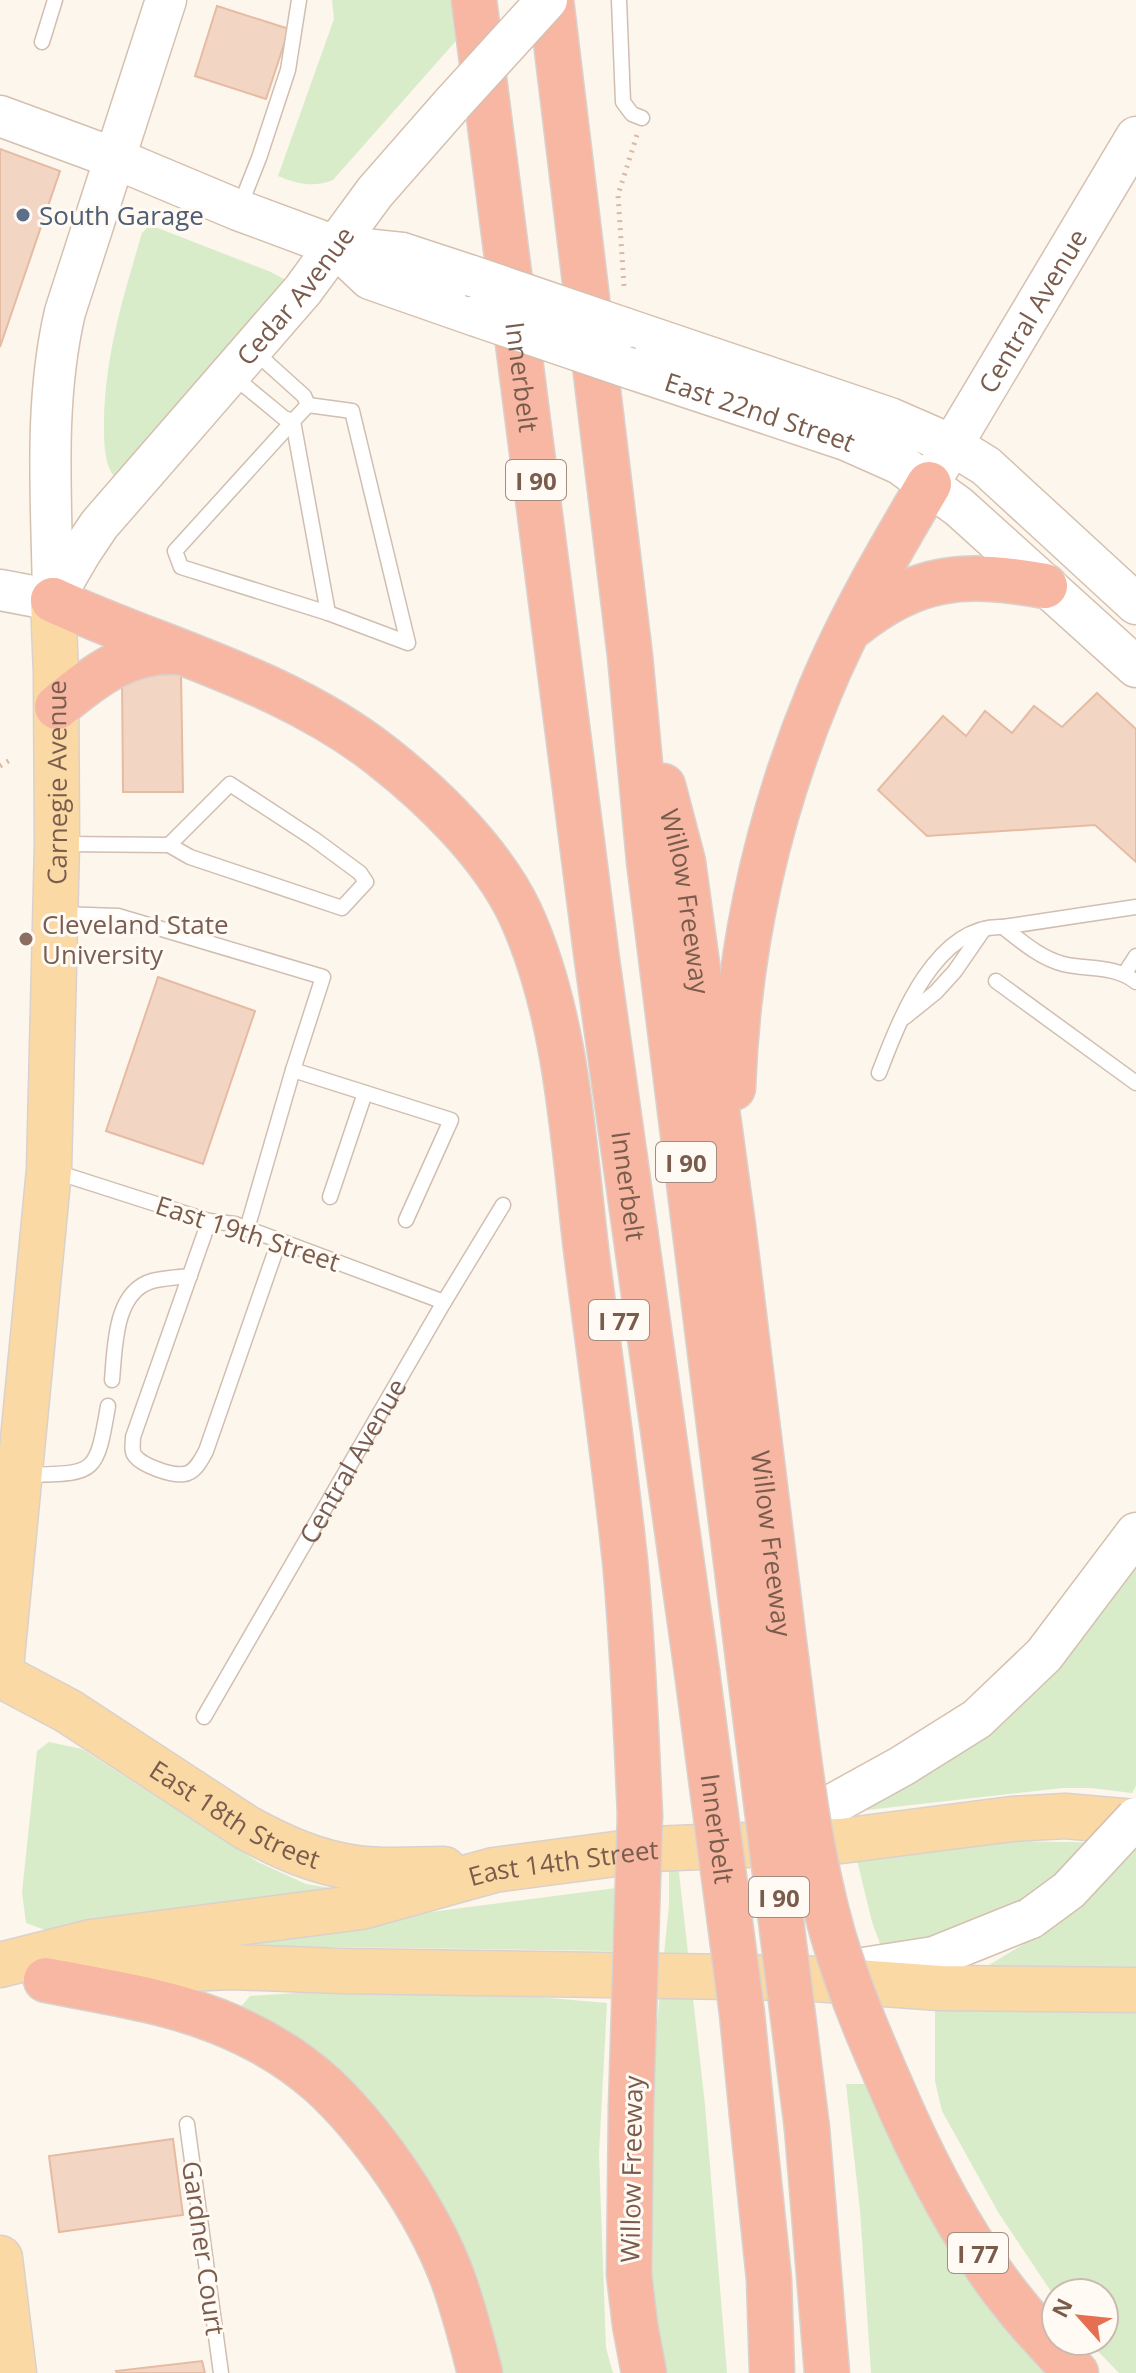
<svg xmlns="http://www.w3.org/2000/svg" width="1136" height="2373" font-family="'Open Sans',sans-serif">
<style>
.green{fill:#d8ecc9}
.building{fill:#f3d5c3;stroke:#e6bba3;stroke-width:2}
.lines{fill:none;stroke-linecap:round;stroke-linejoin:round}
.lane-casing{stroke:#d1beb0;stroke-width:17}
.secondary-casing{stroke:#d6c0b0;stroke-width:43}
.primary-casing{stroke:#dad1cd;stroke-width:47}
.highway-casing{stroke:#dad1cd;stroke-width:47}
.path{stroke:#d9b8a5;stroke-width:5;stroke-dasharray:2 6;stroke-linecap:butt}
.lane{stroke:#fff;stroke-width:14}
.secondary{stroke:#fff;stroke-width:40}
.primary{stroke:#fbd9a5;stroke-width:44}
.highway{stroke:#f7b7a3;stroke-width:44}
.secondary-bridge-casing{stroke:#d6c0b0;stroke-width:43;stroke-linecap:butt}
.highway-bridge-casing{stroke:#dad1cd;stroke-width:47;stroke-linecap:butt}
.secondary-bridge{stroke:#fff;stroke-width:40}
.highway-bridge{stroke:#f7b7a3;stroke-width:44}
.service-dot{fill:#5c6f8a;stroke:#fffaf3;stroke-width:3}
.education-dot{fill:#8d6e63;stroke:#fffaf3;stroke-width:3}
.labels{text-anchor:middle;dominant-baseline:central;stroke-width:6;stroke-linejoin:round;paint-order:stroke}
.shield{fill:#fffaf3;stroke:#a28b7f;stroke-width:2}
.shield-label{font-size:24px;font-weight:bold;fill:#7a5c4d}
.service-label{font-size:26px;fill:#4e5e75;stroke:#fffaf3;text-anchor:start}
.street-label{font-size:26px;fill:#7a5c4d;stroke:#fffaf3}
.education-label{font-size:26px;fill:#785e54;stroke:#fffaf3;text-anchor:start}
</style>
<rect width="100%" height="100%" fill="#fdf6ec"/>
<!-- green -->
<g class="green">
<path d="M332,0h142l3,17 -144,163c-19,8 -36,4 -55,-4l56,-157z"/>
<path d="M150,225l121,47 22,12 -178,194c-12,-15 -11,-39 -11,-59 2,-68 19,-121 38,-186z"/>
<polygon points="1136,1561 1136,1786 1132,1793 1091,1788 1063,1788 867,1810 865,1801 1027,1697 1075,1648"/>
<polygon points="49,1742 82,1749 258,1862 306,1884 337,1889 72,1927 45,1930 26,1923 22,1892 37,1751"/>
<path d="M1004,1841l132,2v128l-127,-4 -20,-2 66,-40 -24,-31c-49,30 -93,44 -149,55l-10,-27 -15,-62z"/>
<polygon points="677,1855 705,2105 727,2373 659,2373 640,2273 655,2043 669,1905 669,1856"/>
<polygon points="616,1888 612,1951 257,1946 260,1934"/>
<polygon points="356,1989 515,1995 607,2003 599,2154 606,2348 613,2373 493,2373 456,2242 238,2010 250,1996"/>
<polygon points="935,2005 1136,2007 1136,2373 1119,2373 1088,2341 1104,2341 1104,2293 1056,2293 1056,2299 998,2212 942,2111 935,2081"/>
<polygon points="846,2084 868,2084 1060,2373 871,2373 860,2210"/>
</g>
<!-- building -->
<g class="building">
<polygon points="217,6 289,29 266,99 195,76"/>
<polygon points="0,149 60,171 0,347"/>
<polygon points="181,674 183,792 123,792 122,675"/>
<polygon points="1097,693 1136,729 1136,862 1095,825 927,836 878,790 943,716 966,736 985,711 1012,733 1034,706 1062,727"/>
<polygon points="158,977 255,1011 203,1164 106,1131"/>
<polygon points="173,2139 183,2215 59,2232 49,2156"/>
<polygon points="202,2361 205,2373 117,2373 116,2371"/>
</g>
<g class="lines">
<defs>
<g id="lane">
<polyline points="619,0 623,102 632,114 642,118"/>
<polyline points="42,42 55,0"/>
<polyline points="240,206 259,158 288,70 299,0"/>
<polyline points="233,376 284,418 293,421 308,405 304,396 254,351"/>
<polyline points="293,421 328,613 408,643 352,411 308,405"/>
<polyline points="293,421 175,551 181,567 328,613"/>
<polyline points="62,844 169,845 190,857 342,908 366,882 360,873 314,839 230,784 169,845"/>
<polyline points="59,914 118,916 323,977 293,1070 247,1229"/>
<path d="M1003,927c18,14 37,31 60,37 25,6 52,1 73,18"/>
<polyline points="1125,973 1136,956"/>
<polyline points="996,981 1136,1083"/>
<polyline points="905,1017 936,992 955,971 984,929"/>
<polyline points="293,1070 451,1120 406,1220"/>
<path d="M879,1073c20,-52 56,-149 124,-146l133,-20"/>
<polyline points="53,1171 209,1221 235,1224 444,1302"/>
<polyline points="330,1197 365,1093"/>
<path d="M209,1221l-76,216c0,7 -2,14 2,19 8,10 37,20 49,18 11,-1 17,-14 22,-23l73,-210"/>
<path d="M112,1380c3,-32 2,-88 40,-99 12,-3 26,-4 38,-5"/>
<path d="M25,1475c70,-2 71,2 83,-69"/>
<path id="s1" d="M204,1717l240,-415 59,-97"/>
<polyline points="187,2124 221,2373"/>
</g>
<g id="secondary">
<polyline points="0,116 114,158 238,210 335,246 402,253 472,276"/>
<polyline points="335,246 370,279 476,316"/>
<polyline points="624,328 890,418 952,445 986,466 1136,604"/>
<path id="s2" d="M629,368l217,72 54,24 59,43 177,160"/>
<path id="s3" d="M939,467l197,-330"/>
<polyline points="0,590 53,600"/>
<path id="s4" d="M53,600l28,-48 18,-27 204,-235 72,-98 78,-89"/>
<path d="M53,600c-1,-96 -10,-194 12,-288l101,-312"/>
<polyline points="777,1824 835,1803 902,1766 977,1719 1044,1655 1136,1533"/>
<polyline points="844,1971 934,1957 1031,1918"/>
</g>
<g id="primary">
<path id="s5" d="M0,1675l68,36 179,117c35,19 70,35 110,40 28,4 59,1 87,1"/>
<path id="s6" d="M0,1678l49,-508 8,-326 -1,-170 -3,-74"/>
<path id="s7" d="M0,1965l91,-23 270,-35 133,-37 159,-21 188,-8 171,-22 53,-3 71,6"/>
<polyline points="63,1978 140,1971 232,1967 340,1971 801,1978 940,1988 1136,1990"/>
<polyline points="0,2258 14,2373"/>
</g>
<g id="highway">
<path id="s8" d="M474,0l123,960 100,712"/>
<polyline points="551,0 630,656 649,861 749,1666"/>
<path d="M53,600c111,51 233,80 330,157 51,40 109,97 137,156 47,102 53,226 66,336 13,104 28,208 39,312 8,84 11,169 15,254"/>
<path d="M853,626c64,-52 113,-54 192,-40"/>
<path d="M57,707c36,-30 71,-58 121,-55"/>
<path id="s9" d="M663,786l20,76 50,364 53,432"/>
<path d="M733,1088c5,-135 34,-270 86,-395 30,-73 70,-141 110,-209"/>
<path d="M46,1980c57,11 117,20 171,41 84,33 129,79 179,151 23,34 43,69 57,107 11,31 19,62 27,94"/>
<polyline points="631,2107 629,2274 635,2325 644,2373"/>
<polyline points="752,2115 769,2279 772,2373"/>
<path d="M904,2116c25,55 53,108 87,157 25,36 55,68 85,100"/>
<polyline points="807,2128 827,2373"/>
</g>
</defs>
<!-- lane casing -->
<use href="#lane" class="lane-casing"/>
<!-- secondary casing -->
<use href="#secondary" class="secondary-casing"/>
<!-- primary casing -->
<use href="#primary" class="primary-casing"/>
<!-- highway casing -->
<use href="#highway" class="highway-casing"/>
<!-- path -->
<g class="path">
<polyline points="624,286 618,195 637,135"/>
<polyline points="0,766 10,760"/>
</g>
<!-- lane -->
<use href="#lane" class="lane"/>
<!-- secondary -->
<use href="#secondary" class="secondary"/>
<!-- primary -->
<use href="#primary" class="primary"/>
<!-- highway -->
<use href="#highway" class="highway"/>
<defs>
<g id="secondary-bridge">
<polyline points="453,103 547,0"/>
<polyline points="472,276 624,328"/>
<polyline points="476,316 629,368"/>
<polyline points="1031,1918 1069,1890 1136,1818"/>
</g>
<g id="highway-bridge">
<path d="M786,1658c12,93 21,186 47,277 18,62 45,122 71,181"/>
<polyline points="749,1666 807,2128"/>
<path id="s10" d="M697,1672l45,342 10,101"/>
<polyline points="631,2107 640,1815"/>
</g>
</defs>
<!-- secondary-bridge casing -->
<use href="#secondary-bridge" class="secondary-bridge-casing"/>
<!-- highway-bridge casing -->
<use href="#highway-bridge" class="highway-bridge-casing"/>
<!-- secondary-bridge -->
<use href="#secondary-bridge" class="secondary-bridge"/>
<!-- highway-bridge -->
<use href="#highway-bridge" class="highway-bridge"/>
</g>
<!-- markers -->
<circle class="service-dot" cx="23" cy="215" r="8"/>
<circle class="education-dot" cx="26" cy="939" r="8"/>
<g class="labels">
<!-- shield labels -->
<g class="shield">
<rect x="506" y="460" width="60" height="40" rx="6"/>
<rect x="656" y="1142" width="60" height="40" rx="6"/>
<rect x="589" y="1300" width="60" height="40" rx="6"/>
<rect x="749" y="1877" width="60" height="40" rx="6"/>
<rect x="948" y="2233" width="60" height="40" rx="6"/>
</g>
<g class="shield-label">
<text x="536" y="480">I 90</text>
<text x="686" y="1162">I 90</text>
<text x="619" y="1320">I 77</text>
<text x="779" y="1897">I 90</text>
<text x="978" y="2253">I 77</text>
</g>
<!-- service labels -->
<g class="service-label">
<text x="39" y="215">South Garage</text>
</g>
<!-- street labels -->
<g class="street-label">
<text stroke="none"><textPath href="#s4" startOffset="390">Cedar Avenue</textPath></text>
<text stroke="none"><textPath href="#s3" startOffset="182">Central Avenue</textPath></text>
<text stroke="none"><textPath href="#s8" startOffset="380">Innerbelt</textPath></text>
<text stroke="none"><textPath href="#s2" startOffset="138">East 22nd Street</textPath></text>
<text stroke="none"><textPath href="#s6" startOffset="898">Carnegie Avenue</textPath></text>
<text stroke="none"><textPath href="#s9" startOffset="118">Willow Freeway</textPath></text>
<text stroke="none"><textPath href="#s8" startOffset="1196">Innerbelt</textPath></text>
<text transform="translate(248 1233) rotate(18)">East 19th Street</text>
<text stroke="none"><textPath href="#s1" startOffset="296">Central Avenue</textPath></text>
<text stroke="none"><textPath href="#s9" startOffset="766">Willow Freeway</textPath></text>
<text stroke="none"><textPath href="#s5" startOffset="274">East 18th Street</textPath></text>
<text stroke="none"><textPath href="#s10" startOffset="158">Innerbelt</textPath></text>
<text stroke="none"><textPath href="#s7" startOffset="574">East 14th Street</textPath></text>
<text transform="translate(631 2169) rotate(-89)">Willow Freeway</text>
<text transform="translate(204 2248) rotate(82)">Gardner Court</text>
</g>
<!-- education labels -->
<g class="education-label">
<text x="42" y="924">Cleveland State<tspan x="42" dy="30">University</tspan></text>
</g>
</g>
<!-- north arrow -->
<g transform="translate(1080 2317) rotate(297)"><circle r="38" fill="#fffaf3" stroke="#cabbb1" stroke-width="2"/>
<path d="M0-6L14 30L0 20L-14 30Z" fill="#e76f51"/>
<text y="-12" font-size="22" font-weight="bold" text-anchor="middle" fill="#7a5c4d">N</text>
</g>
</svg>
